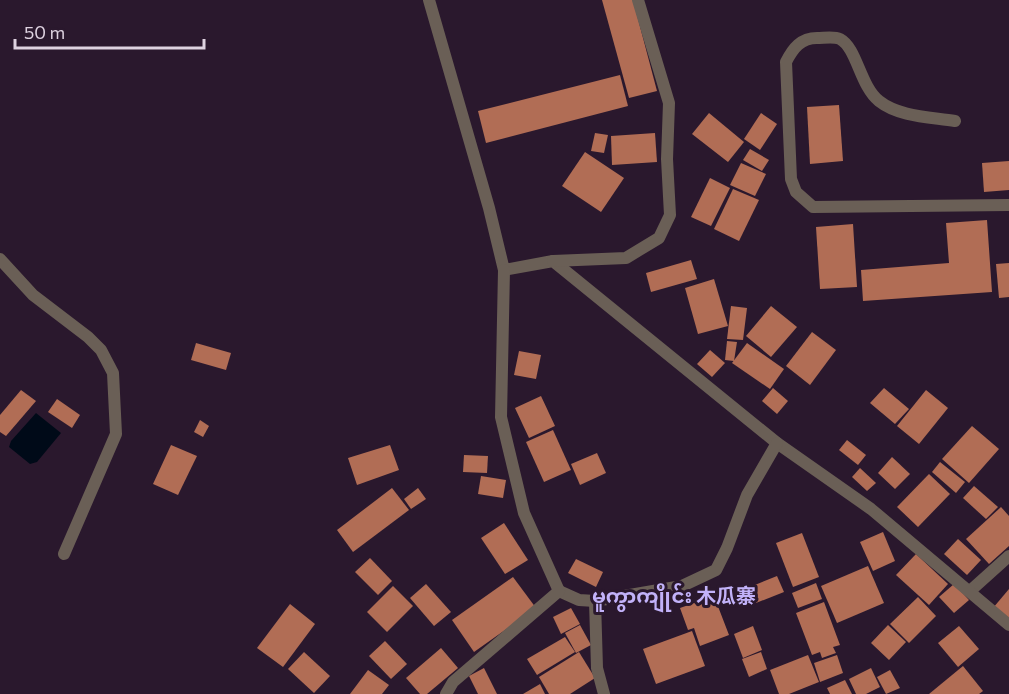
<svg xmlns="http://www.w3.org/2000/svg" width="1009" height="694" font-family="Commissioner,'Noto Sans SC','Noto Sans Myanmar',sans-serif">
<style>
.water{fill:#000a18}
.building{fill:#b16d55}
.lines{fill:none;stroke-linecap:round;stroke-linejoin:round}
.service{stroke:#6a5f56;stroke-width:12}
.minor{stroke:#6a5f56;stroke-width:12}
.labels{text-anchor:middle;dominant-baseline:central;stroke-width:6;stroke-linejoin:round;paint-order:stroke}
.quarter-label{font-size:20px;font-weight:bold;fill:#c2b2f9;stroke:#2a182d}
</style>
<rect width="100%" height="100%" fill="#2a182d"/>
<!-- water -->
<polygon class="water" points="36,413 61,433 37,462 30,464 9,447 11,441"/>
<!-- building -->
<g class="building">
<polygon points="602,0 633,0 657,91 629,98"/>
<polygon points="620,75 628,106 486,143 478,111"/>
<polygon points="839,105 843,161 810,164 807,107"/>
<polygon points="709,113 744,142 728,162 692,134"/>
<polygon points="761,113 777,124 760,150 744,139"/>
<polygon points="595,133 608,135 604,153 591,151"/>
<polygon points="655,133 657,162 612,165 611,136"/>
<polygon points="750,149 769,160 762,171 743,160"/>
<polygon points="585,152 624,178 601,212 562,186"/>
<polygon points="1009,161 1009,190 984,192 982,163"/>
<polygon points="741,163 766,174 755,196 730,185"/>
<polygon points="710,178 730,188 711,226 691,217"/>
<polygon points="733,189 759,200 739,241 714,229"/>
<polygon points="987,220 992,292 863,301 861,270 949,263 946,223"/>
<polygon points="853,224 857,287 820,289 816,227"/>
<polygon points="691,260 697,279 651,292 646,273"/>
<polygon points="1009,263 1009,297 999,298 996,264"/>
<polygon points="714,279 728,326 698,334 685,288"/>
<polygon points="731,306 747,308 743,340 727,339"/>
<polygon points="771,306 797,327 771,357 746,336"/>
<polygon points="812,332 836,350 810,385 786,366"/>
<polygon points="727,341 737,342 734,361 725,360"/>
<polygon points="196,343 231,353 226,370 191,360"/>
<polygon points="747,343 784,369 770,389 732,363"/>
<polygon points="710,350 725,363 712,377 697,364"/>
<polygon points="519,351 541,355 536,379 514,375"/>
<polygon points="773,388 788,401 777,414 762,401"/>
<polygon points="884,388 909,409 895,424 870,403"/>
<polygon points="21,390 36,401 6,436 0,432 0,415"/>
<polygon points="926,390 948,408 919,444 897,426"/>
<polygon points="541,396 555,426 529,438 515,408"/>
<polygon points="57,399 80,415 72,428 48,412"/>
<polygon points="200,420 209,426 203,437 194,432"/>
<polygon points="972,426 999,449 969,483 942,459"/>
<polygon points="553,430 571,470 544,482 526,442"/>
<polygon points="847,440 866,455 858,465 839,450"/>
<polygon points="171,445 197,456 178,495 153,484"/>
<polygon points="390,445 399,470 357,485 348,458"/>
<polygon points="597,453 606,473 580,485 571,464"/>
<polygon points="464,455 488,456 487,473 463,472"/>
<polygon points="892,457 910,474 895,489 878,473"/>
<polygon points="940,462 965,482 956,493 932,472"/>
<polygon points="860,468 876,483 867,491 852,477"/>
<polygon points="929,474 950,494 918,527 897,507"/>
<polygon points="481,476 506,480 503,498 478,494"/>
<polygon points="974,486 998,507 986,519 963,498"/>
<polygon points="392,488 409,510 353,552 337,530"/>
<polygon points="418,488 426,499 411,509 404,499"/>
<polygon points="1001,507 1009,516 1009,546 989,564 966,539"/>
<polygon points="504,523 528,560 505,574 481,538"/>
<polygon points="883,532 895,561 873,571 860,542"/>
<polygon points="802,533 819,577 793,587 776,543"/>
<polygon points="958,539 981,560 967,575 944,554"/>
<polygon points="916,554 948,584 929,605 896,575"/>
<polygon points="370,558 392,581 378,595 355,572"/>
<polygon points="576,559 603,572 596,587 568,573"/>
<polygon points="868,566 884,603 837,623 821,586"/>
<polygon points="777,576 784,592 756,603 750,587"/>
<polygon points="513,577 536,608 474,652 452,620"/>
<polygon points="816,583 822,599 798,608 792,593"/>
<polygon points="426,584 451,612 434,626 410,598"/>
<polygon points="954,584 969,600 954,613 939,597"/>
<polygon points="393,586 413,606 387,632 367,612"/>
<polygon points="1009,589 1009,622 993,608"/>
<polygon points="714,596 729,635 700,646 694,628 688,630 680,608"/>
<polygon points="918,597 936,616 909,643 890,624"/>
<polygon points="824,602 840,645 833,647 836,653 822,658 820,652 812,655 796,613"/>
<polygon points="290,604 315,624 283,667 257,648"/>
<polygon points="571,608 580,624 561,634 553,617"/>
<polygon points="580,625 591,645 576,653 565,633"/>
<polygon points="888,625 906,642 889,660 871,643"/>
<polygon points="753,626 762,650 743,658 734,634"/>
<polygon points="959,626 979,649 958,667 938,643"/>
<polygon points="692,631 705,666 656,684 643,649"/>
<polygon points="565,637 575,652 537,675 527,659"/>
<polygon points="385,641 407,664 391,679 369,656"/>
<polygon points="441,648 458,668 427,694 420,694 406,678"/>
<polygon points="304,652 330,676 314,693 288,669"/>
<polygon points="579,652 595,678 570,694 549,694 539,677"/>
<polygon points="761,652 767,669 749,677 742,659"/>
<polygon points="808,655 819,682 789,694 779,694 770,670"/>
<polygon points="837,655 843,673 820,682 814,663"/>
<polygon points="963,666 983,691 979,694 929,694"/>
<polygon points="484,668 497,694 478,694 469,676"/>
<polygon points="871,668 880,687 866,694 856,694 849,679"/>
<polygon points="368,670 389,685 382,694 350,694"/>
<polygon points="890,670 900,688 886,694 877,677"/>
<polygon points="845,680 852,694 830,694 827,688"/>
<polygon points="540,684 545,694 523,694"/>
</g>
<g class="lines">
<!-- service -->
<polyline class="service" points="970,591 1009,556"/>
<!-- minor -->
<g class="minor">
<polyline points="429,0 489,208 504,270 553,261 777,443 871,509 1009,625"/>
<path d="M955,121c-24,-4 -56,-4 -76,-20 -19,-15 -22,-53 -39,-62 -6,-3 -16,-1 -23,-1 -16,0 -24,10 -31,24l5,117 5,13 17,15 196,-2"/>
<polyline points="0,259 33,295 88,337 101,350 113,373 116,434 64,554"/>
<polyline points="553,261 626,258 659,238 670,215 667,159 669,103 638,0"/>
<polyline points="559,591 579,600 595,601 682,586 716,570 727,548 747,495 777,443"/>
<polyline points="595,601 597,668 604,694"/>
<polyline points="446,694 453,682 559,591 524,513 501,417 504,270"/>
</g>
</g>
<g class="labels">
<!-- quarter labels -->
<g class="quarter-label">
<text x="674" y="595">မူကွာကျိုင်း 木瓜寨</text>
</g>
</g>
<!-- scale -->
<path d="M15 39v9h189v-9" fill="none" stroke="#ded2e0" stroke-width="3"/>
<text x="24" y="39" font-size="18" fill="#ded2e0" stroke="#2a182d" stroke-width="4.5" paint-order="stroke">50 m</text>
</svg>
